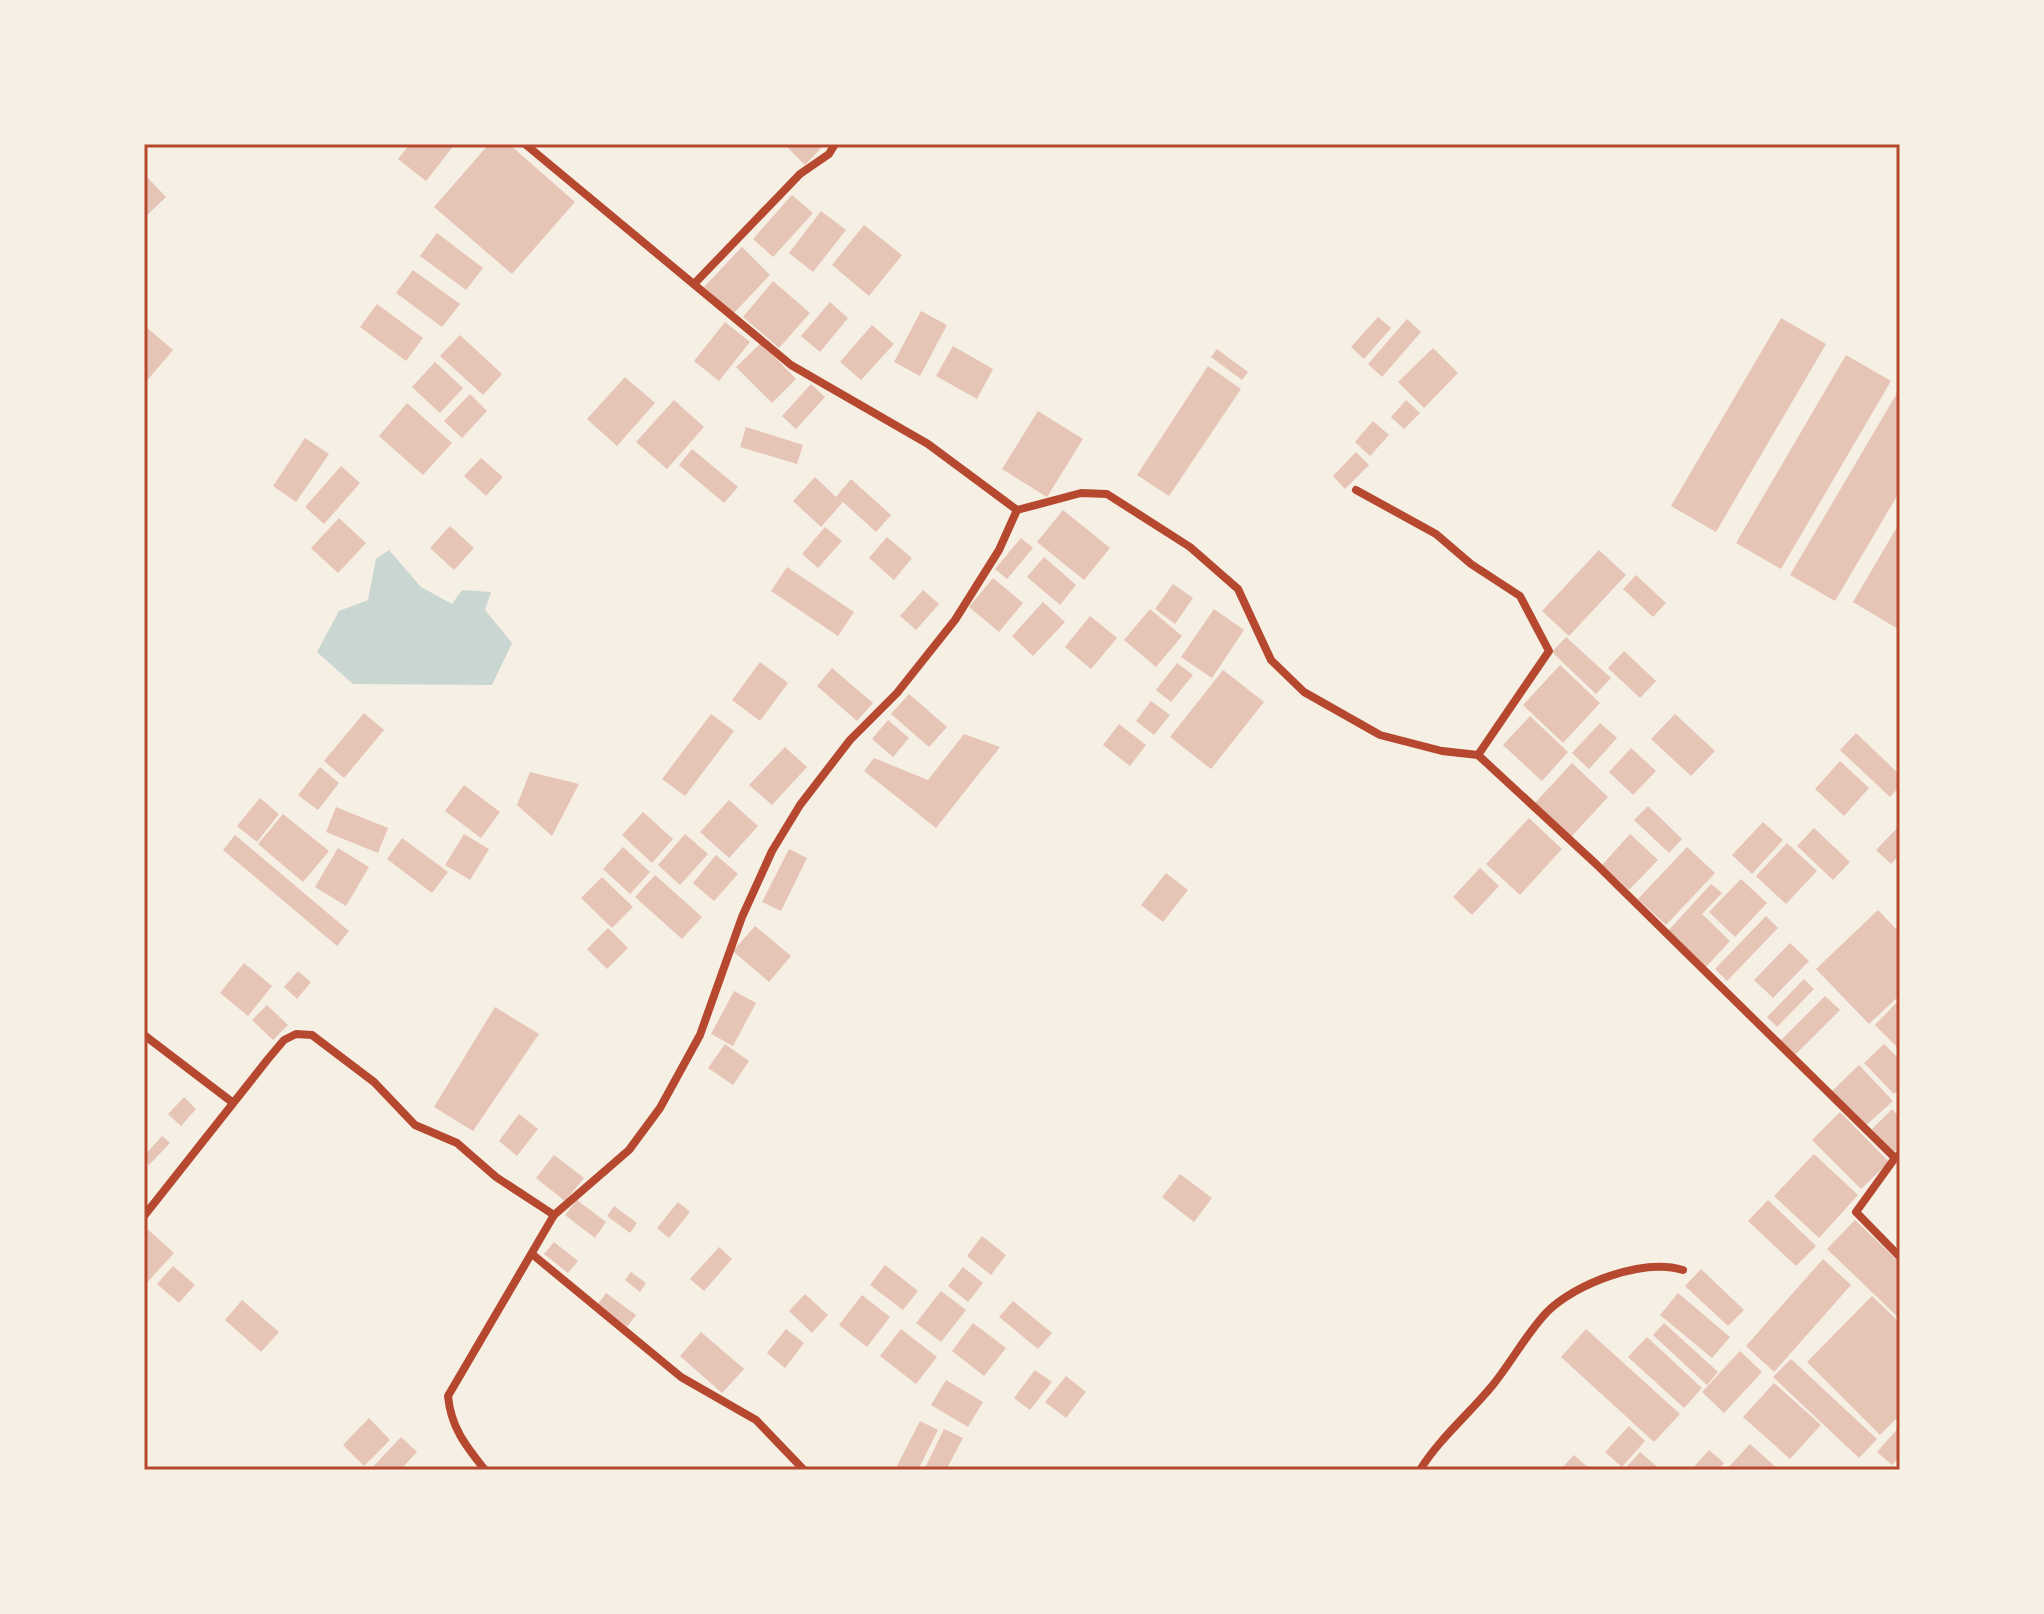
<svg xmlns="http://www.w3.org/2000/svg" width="2044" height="1614" font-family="'PT Sans Narrow',sans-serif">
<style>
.water{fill:#c9d6d2}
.building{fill:#e6c5b7}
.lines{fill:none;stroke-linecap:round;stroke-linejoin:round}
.minor{stroke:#b5482f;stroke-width:8}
.neatline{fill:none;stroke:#b5482f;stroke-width:3}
</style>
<rect width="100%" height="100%" fill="#f6efe4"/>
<!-- water -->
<polygon class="water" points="389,550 421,587 452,604 462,590 491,592 485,610 512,643 492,685 353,684 317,652 339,611 368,600 376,559"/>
<!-- building -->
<g class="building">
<polygon points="410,144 455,144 426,181 398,159"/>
<polygon points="489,144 509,144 575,202 512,274 434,207"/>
<polygon points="790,144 818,144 822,147 805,165 787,147"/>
<polygon points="146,176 166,197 144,218 144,178"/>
<polygon points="792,195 813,213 773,257 753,239"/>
<polygon points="821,211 846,230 813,272 789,253"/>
<polygon points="864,225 902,255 869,296 832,265"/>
<polygon points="437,233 483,268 466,290 420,256"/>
<polygon points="742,247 770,275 733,314 704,287"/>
<polygon points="413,270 460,304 442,327 396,293"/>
<polygon points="773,281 810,313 779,348 743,317"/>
<polygon points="830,302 848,318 820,352 801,336"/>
<polygon points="377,304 423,338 406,361 360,327"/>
<polygon points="921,311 947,325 920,376 894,362"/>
<polygon points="1378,317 1391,328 1364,359 1351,347"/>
<polygon points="1781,318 1826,344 1716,532 1671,506"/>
<polygon points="1407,319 1421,332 1382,377 1368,364"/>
<polygon points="725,322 750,342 719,381 694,361"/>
<polygon points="144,325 173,350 144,384"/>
<polygon points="872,325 894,344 861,380 840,362"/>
<polygon points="460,335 502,374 483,395 440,356"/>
<polygon points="761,343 796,379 772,403 736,367"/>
<polygon points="953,346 993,369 977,399 936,376"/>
<polygon points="1433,348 1458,373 1424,408 1398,382"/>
<polygon points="1217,349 1248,372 1242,380 1211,357"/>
<polygon points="1846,355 1891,381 1781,569 1736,543"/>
<polygon points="435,362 463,388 440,413 412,387"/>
<polygon points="1208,366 1241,389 1169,496 1137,475"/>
<polygon points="625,377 655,403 617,446 587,419"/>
<polygon points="811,384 825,397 796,429 782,416"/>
<polygon points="1900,388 1900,491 1835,601 1790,575"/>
<polygon points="470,394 487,411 462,438 444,421"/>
<polygon points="674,400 704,427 667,469 636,442"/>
<polygon points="1406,400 1420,413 1404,429 1391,417"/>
<polygon points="407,403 452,443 423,475 379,436"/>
<polygon points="1038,411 1083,439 1047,497 1002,469"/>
<polygon points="1373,421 1389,435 1370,456 1355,442"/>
<polygon points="746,427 803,445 797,464 740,447"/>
<polygon points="305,438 329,454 296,502 273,486"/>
<polygon points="692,449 738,487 724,503 679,465"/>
<polygon points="1356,452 1369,465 1345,489 1333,476"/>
<polygon points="481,458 503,477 486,496 464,476"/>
<polygon points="341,466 360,483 324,524 305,507"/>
<polygon points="815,477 836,497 851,479 891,515 876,532 843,502 821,527 793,501"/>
<polygon points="1063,510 1110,548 1084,580 1037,542"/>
<polygon points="339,518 366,543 338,573 311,548"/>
<polygon points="1900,522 1900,626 1898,629 1853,602"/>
<polygon points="450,526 474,548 454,570 430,548"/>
<polygon points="825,527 842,541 818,568 802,554"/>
<polygon points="887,537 912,558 894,580 869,558"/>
<polygon points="1021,538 1033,548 1007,579 995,569"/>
<polygon points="1599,550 1626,575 1569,636 1542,611"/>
<polygon points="1044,557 1076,585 1060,605 1027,577"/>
<polygon points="787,567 854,612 838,636 771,591"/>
<polygon points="1636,575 1666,603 1653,617 1623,589"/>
<polygon points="993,578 1023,603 999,632 969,607"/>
<polygon points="1173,584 1193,598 1175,624 1155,609"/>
<polygon points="923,590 939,604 916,630 900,616"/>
<polygon points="1043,602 1065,622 1033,656 1012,636"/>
<polygon points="1150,609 1182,636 1156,667 1124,640"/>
<polygon points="1214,609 1244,630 1212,678 1181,657"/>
<polygon points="1090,616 1117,638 1091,669 1065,647"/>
<polygon points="1566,637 1611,678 1596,694 1552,652"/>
<polygon points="1624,651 1656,681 1640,698 1608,668"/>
<polygon points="760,662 788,683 760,721 732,700"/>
<polygon points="1177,663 1193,675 1171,702 1156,690"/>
<polygon points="1560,665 1600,703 1563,743 1523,705"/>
<polygon points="832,668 873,703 857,721 817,686"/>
<polygon points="1223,670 1264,702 1211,769 1170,737"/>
<polygon points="909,694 947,727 929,747 891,714"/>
<polygon points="1151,701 1170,715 1154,735 1136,721"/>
<polygon points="364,713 384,730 344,778 324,761"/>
<polygon points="711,714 734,731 685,796 662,779"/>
<polygon points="1675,714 1715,751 1691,776 1651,739"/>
<polygon points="1530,716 1568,752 1542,781 1503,745"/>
<polygon points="888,720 909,738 893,757 872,739"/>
<polygon points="1600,723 1617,738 1589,769 1572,753"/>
<polygon points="1119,724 1146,745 1130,766 1103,745"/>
<polygon points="1856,733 1900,775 1900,786 1890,797 1840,750"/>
<polygon points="964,734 1000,747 936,828 864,771 874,758 928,780"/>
<polygon points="785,747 807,767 772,805 749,785"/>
<polygon points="1631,748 1656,771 1633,795 1609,772"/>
<polygon points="1840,761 1869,788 1844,816 1815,789"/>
<polygon points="1572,763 1608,797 1571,837 1535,803"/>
<polygon points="320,767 339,783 318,810 298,795"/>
<polygon points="530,772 579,784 552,836 517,805"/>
<polygon points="464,785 500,812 481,838 445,811"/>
<polygon points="260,798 279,814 257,842 237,826"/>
<polygon points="729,800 758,826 729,858 700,832"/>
<polygon points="1648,806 1682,839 1669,853 1634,820"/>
<polygon points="336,807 388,828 378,853 326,832"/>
<polygon points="643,812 673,839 652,863 622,835"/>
<polygon points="283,814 329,851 303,882 258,844"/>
<polygon points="1529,818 1562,849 1520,895 1486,864"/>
<polygon points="1763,822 1783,840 1752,874 1732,855"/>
<polygon points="1900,825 1900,854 1891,864 1876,850"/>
<polygon points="1814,828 1850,862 1833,880 1797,846"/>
<polygon points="464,834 489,849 470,880 445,865"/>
<polygon points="685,834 708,854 680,885 658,865"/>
<polygon points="1630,834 1658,860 1629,890 1602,865"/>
<polygon points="235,835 349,931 337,946 223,850"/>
<polygon points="402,838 448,872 432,893 387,859"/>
<polygon points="1787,843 1817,871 1786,904 1756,876"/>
<polygon points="623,847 650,872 630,894 603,869"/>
<polygon points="1687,847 1715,873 1666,925 1638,899"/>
<polygon points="338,848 369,867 346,906 315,887"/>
<polygon points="789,849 807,858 781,911 762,902"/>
<polygon points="716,855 738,874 714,901 693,883"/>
<polygon points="1480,868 1499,886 1472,915 1453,897"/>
<polygon points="1166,873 1188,890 1163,922 1141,905"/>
<polygon points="655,875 702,917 682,939 635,897"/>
<polygon points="602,877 633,907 612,928 581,898"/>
<polygon points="1741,879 1767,903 1735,937 1709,912"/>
<polygon points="1711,884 1722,893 1702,914 1730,941 1705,968 1667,932"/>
<polygon points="1878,910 1900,933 1900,995 1869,1024 1816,969"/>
<polygon points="1766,916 1778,928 1727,981 1715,969"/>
<polygon points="755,926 791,956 769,982 733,951"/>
<polygon points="608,928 628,948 607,969 587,949"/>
<polygon points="1790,943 1809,961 1773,998 1754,980"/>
<polygon points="244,963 272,986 248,1016 220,993"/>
<polygon points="298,971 311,982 297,999 284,987"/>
<polygon points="1804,979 1814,989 1777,1027 1767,1017"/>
<polygon points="734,991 756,1003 733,1046 711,1034"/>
<polygon points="1825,996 1840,1010 1794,1056 1780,1041"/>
<polygon points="1900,999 1900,1050 1875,1025"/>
<polygon points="267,1005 288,1025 273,1040 252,1020"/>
<polygon points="495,1007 539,1034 473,1131 434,1107"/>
<polygon points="725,1044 749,1061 733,1085 708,1068"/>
<polygon points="1884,1044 1900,1060 1900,1089 1894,1094 1864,1063"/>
<polygon points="1859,1065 1893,1101 1864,1127 1831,1092"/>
<polygon points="184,1097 196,1109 181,1126 168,1114"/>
<polygon points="1892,1109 1900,1118 1900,1146 1894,1152 1872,1129"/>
<polygon points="1840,1112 1889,1162 1861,1189 1812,1140"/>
<polygon points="519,1114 538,1129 517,1156 499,1141"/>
<polygon points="162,1136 170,1143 149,1165 144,1156"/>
<polygon points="1814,1154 1858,1195 1819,1238 1774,1196"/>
<polygon points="554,1155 584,1178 565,1201 536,1178"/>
<polygon points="1180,1174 1212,1198 1194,1222 1162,1197"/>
<polygon points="577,1200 606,1222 595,1238 565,1215"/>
<polygon points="1768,1200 1816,1246 1796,1266 1748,1221"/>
<polygon points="678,1202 690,1212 669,1238 657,1228"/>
<polygon points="614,1206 637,1223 630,1233 607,1216"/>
<polygon points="1855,1220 1900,1263 1900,1319 1827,1249"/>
<polygon points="144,1226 174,1253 144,1286"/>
<polygon points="982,1236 1006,1255 991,1275 967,1256"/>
<polygon points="554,1242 578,1261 568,1273 544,1254"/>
<polygon points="719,1247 732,1259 704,1291 690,1279"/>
<polygon points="1823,1259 1851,1285 1774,1372 1746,1346"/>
<polygon points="885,1265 918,1291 903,1310 870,1285"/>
<polygon points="173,1266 195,1285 179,1303 157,1284"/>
<polygon points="963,1267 983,1283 968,1302 948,1286"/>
<polygon points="1701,1269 1744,1310 1728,1326 1685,1286"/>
<polygon points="631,1272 646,1283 640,1292 625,1280"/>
<polygon points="941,1291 966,1310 941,1342 916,1323"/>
<polygon points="606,1293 636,1315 627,1327 598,1304"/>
<polygon points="1678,1293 1730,1337 1712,1358 1660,1315"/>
<polygon points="805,1294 828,1315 812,1333 789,1311"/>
<polygon points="862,1295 890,1317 867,1347 839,1325"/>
<polygon points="1872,1296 1900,1323 1900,1415 1880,1435 1807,1362"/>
<polygon points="242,1300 279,1332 261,1352 225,1320"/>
<polygon points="1013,1301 1052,1333 1038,1349 999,1317"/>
<polygon points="973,1323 1006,1348 984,1376 952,1351"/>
<polygon points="1664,1323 1718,1372 1707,1385 1653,1335"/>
<polygon points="786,1329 804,1343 785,1368 767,1353"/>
<polygon points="901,1329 937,1357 916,1384 880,1356"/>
<polygon points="1586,1329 1680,1414 1654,1442 1561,1357"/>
<polygon points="701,1332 744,1369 722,1393 680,1356"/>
<polygon points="1647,1337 1702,1388 1684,1408 1628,1357"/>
<polygon points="1740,1351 1762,1372 1724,1413 1702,1392"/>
<polygon points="1791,1359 1877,1439 1859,1458 1773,1377"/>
<polygon points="1035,1370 1052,1382 1030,1410 1014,1398"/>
<polygon points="1066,1376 1086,1392 1066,1418 1045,1402"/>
<polygon points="946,1380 983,1402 968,1427 931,1405"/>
<polygon points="1774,1383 1821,1425 1790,1459 1743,1417"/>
<polygon points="369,1418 390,1440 364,1466 343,1445"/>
<polygon points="920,1421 938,1430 918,1470 895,1470"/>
<polygon points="1629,1426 1645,1441 1622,1467 1605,1452"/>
<polygon points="1900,1426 1900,1457 1892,1465 1877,1452"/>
<polygon points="944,1429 963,1438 946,1470 924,1470"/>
<polygon points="401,1437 417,1452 400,1470 370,1470"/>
<polygon points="1750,1444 1779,1470 1726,1470"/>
<polygon points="1709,1450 1724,1463 1718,1470 1691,1470"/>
<polygon points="1640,1452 1661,1470 1624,1470"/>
<polygon points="1574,1455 1591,1470 1560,1470"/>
</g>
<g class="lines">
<!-- minor -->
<g class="minor">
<polyline points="694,284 800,174 829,154 835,144"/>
<polyline points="1356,490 1436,534 1471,564 1520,596 1549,651 1478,755"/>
<polyline points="1017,510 1081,493 1107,494 1190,547 1238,589 1271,660 1304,692 1380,735 1442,751 1478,755 1596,864 1895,1158 1900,1154"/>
<polyline points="144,1035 232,1102"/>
<polyline points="1895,1158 1856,1212 1900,1257"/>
<polyline points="144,1216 268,1059 284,1040 296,1034 312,1035 374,1082 415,1125 457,1143 496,1177 554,1215"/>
<polyline points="532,1254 681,1377 756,1420 804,1470"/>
<path d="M485,1470c-19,-24 -34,-42 -37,-74l106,-181 75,-65 31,-42 40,-73 42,-118 30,-66 28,-46 50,-65 47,-47 58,-73 44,-70 18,-40 -89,-66 -137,-79 -266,-221"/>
<path d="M1420,1470c19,-31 49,-56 72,-84 19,-23 34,-52 55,-74 29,-29 96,-54 136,-42"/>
</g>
</g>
<!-- border -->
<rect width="2044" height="1614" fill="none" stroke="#f6efe4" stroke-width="292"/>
<rect x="146" y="146" width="1752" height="1322" class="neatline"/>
</svg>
